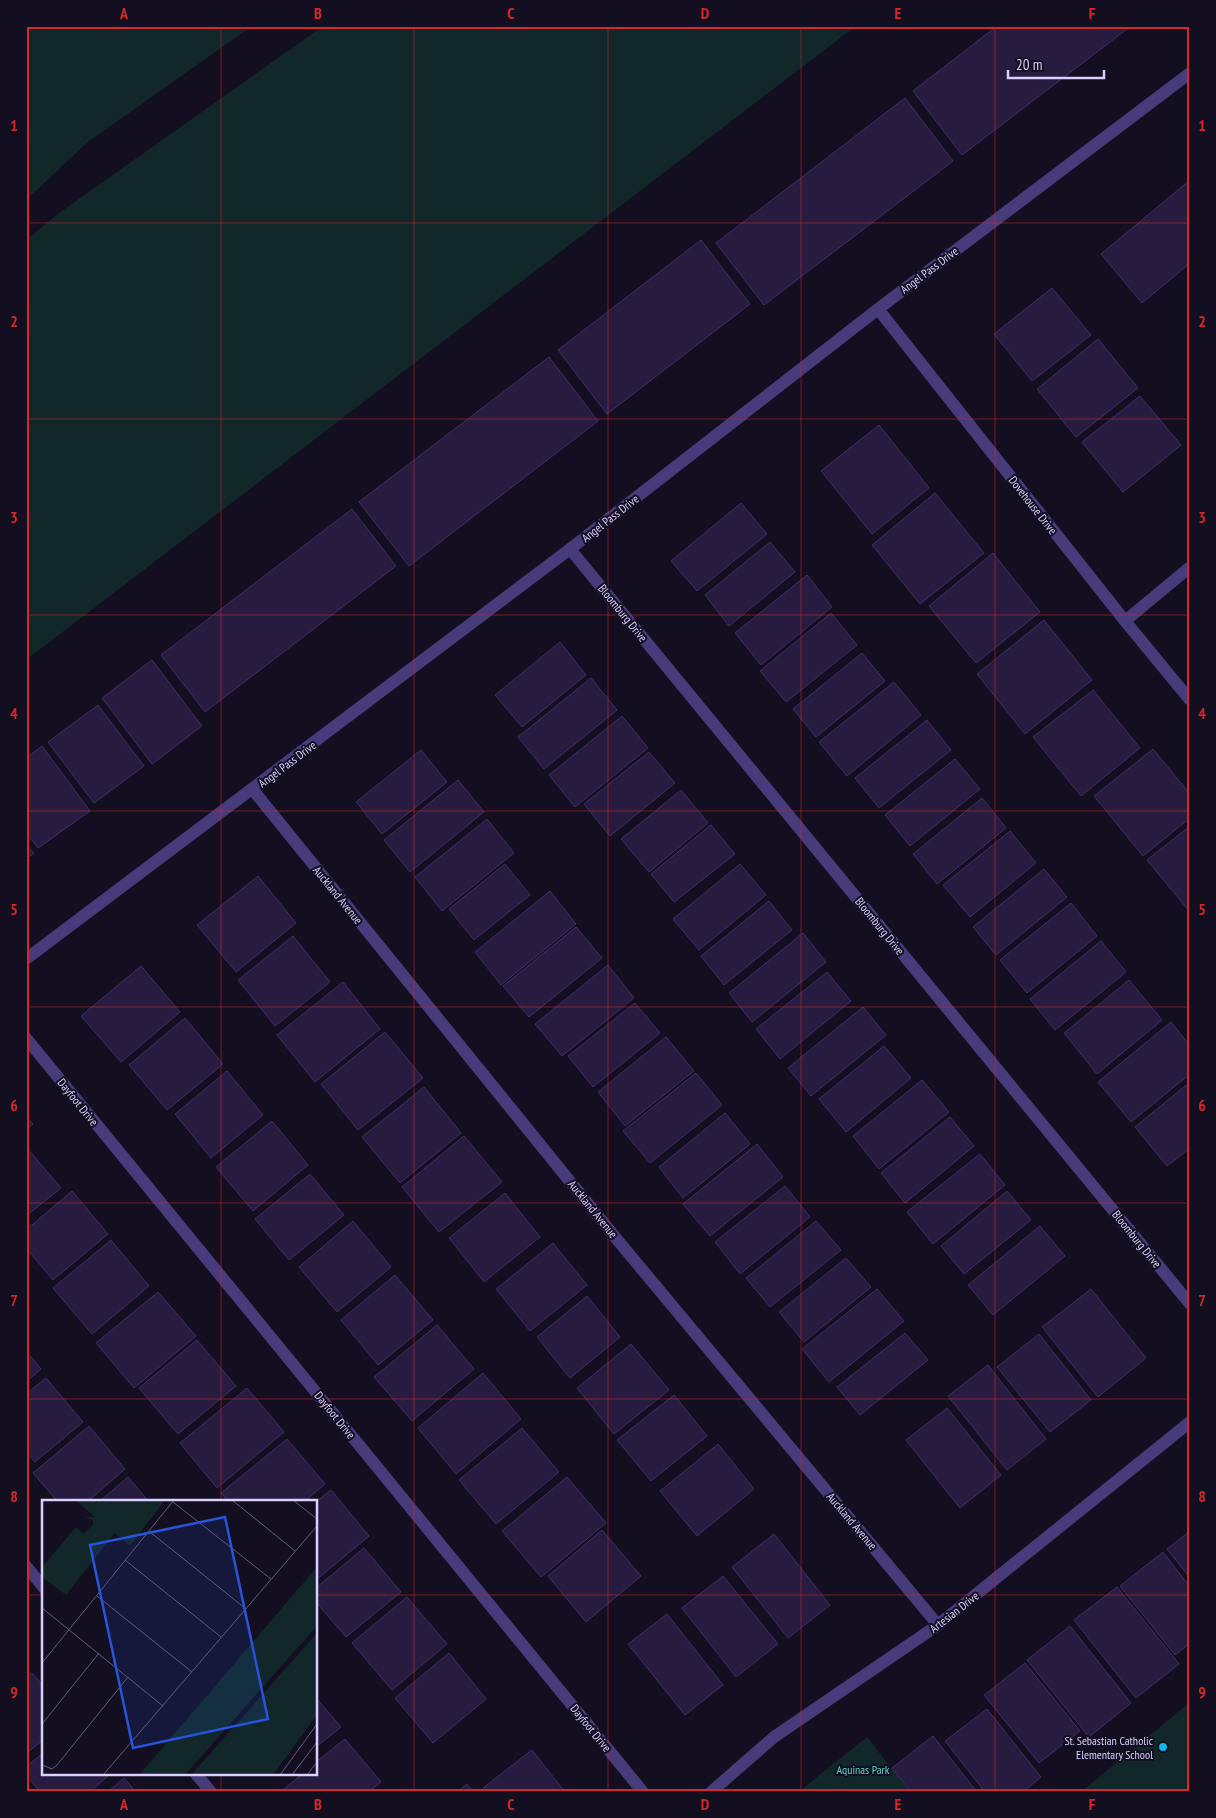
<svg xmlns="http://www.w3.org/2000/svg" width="1216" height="1818" font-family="'PT Sans Narrow',sans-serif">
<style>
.green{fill:#112729}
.building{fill:#271b40;stroke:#422e6a}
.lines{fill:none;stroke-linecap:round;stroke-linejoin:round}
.minor{stroke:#473b7c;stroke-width:12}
.grid{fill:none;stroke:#d62828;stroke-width:1;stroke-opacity:0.55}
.poi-dot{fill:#0cb7eb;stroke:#130e20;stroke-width:2}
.labels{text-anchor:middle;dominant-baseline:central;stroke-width:4;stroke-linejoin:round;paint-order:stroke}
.street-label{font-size:12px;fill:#dacffd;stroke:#130e20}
.poi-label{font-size:12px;fill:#dacffd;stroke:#130e20;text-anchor:end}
.park-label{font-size:12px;fill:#5fd8ca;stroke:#130e20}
.inset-road{fill:none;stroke:#635b78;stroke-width:1}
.view{fill:#2654da;fill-opacity:0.15;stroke:#2654da;stroke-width:2.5}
.inset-edge{fill:none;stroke:#dacffd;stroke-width:2.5}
.neatline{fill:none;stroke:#d62828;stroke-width:2}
.grid-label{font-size:16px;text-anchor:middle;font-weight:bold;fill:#d62828}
</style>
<rect width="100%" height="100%" fill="#130e20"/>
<!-- green -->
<g class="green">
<polygon points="26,26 252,26 88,142 26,200"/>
<polygon points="323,26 856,26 26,660 26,240 59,213"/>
<polygon points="1190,1702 1190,1792 1081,1792"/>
<polygon points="867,1737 910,1792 798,1792"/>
</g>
<!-- building -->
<g class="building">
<polygon points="997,26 1131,26 962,155 913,91"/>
<polygon points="905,98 953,161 764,305 716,243"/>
<polygon points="1190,180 1190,263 1142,303 1101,254"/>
<polygon points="701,240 750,304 607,414 558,350"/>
<polygon points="1052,288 1091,335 1032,381 994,334"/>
<polygon points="1098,339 1138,388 1076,437 1037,389"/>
<polygon points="549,357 598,421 409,566 359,502"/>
<polygon points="1140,396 1181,445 1123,492 1082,442"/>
<polygon points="879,425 929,488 872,534 821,471"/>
<polygon points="935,493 984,553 920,604 872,545"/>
<polygon points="741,503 767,534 697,591 671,561"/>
<polygon points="352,509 396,566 205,712 161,655"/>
<polygon points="770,542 795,572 729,626 705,595"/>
<polygon points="993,553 1040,612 976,663 929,606"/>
<polygon points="807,575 832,607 761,665 735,633"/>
<polygon points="831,613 857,645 786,702 760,671"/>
<polygon points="1044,620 1092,680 1025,734 977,674"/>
<polygon points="560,642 586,675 522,727 495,695"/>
<polygon points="862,653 885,681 816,737 793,709"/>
<polygon points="152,660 202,726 152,764 102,698"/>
<polygon points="591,678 617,710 544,769 518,737"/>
<polygon points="894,682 921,715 847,776 819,742"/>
<polygon points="1093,690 1140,748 1081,796 1033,737"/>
<polygon points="98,705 144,766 94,803 48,742"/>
<polygon points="622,716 648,748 575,807 549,775"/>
<polygon points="927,720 951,750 879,808 855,778"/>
<polygon points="42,746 90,811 38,848 26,832 26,758"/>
<polygon points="1153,749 1190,794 1190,818 1143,856 1094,796"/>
<polygon points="421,750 447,782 382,834 356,802"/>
<polygon points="649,752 675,783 610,836 584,804"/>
<polygon points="955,759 980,789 910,846 885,815"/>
<polygon points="458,780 484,812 410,872 384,840"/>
<polygon points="681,790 708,823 649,872 621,839"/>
<polygon points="982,798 1006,828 937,884 913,854"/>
<polygon points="487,819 514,853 442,911 415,877"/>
<polygon points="711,825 735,854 674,902 651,874"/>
<polygon points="1190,826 1190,912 1147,860"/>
<polygon points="1010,831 1036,863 970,917 943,885"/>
<polygon points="26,844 34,853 26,859"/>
<polygon points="505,864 530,895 474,940 449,909"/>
<polygon points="740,864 766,895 699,950 673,919"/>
<polygon points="1044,869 1067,897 996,955 973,927"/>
<polygon points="258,876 296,923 236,972 197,925"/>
<polygon points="550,891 576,924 501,985 475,952"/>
<polygon points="769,901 792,930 724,985 701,956"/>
<polygon points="1071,903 1097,936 1027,993 1000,960"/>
<polygon points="576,927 602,958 529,1017 503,986"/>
<polygon points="803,933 826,962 752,1022 729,993"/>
<polygon points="293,936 330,982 275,1026 238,980"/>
<polygon points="1101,941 1126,972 1055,1030 1030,999"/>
<polygon points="608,965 634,998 562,1056 535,1024"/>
<polygon points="141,966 180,1012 121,1062 81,1016"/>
<polygon points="827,972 851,1001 780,1059 756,1029"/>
<polygon points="1129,980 1162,1020 1097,1074 1064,1033"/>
<polygon points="343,982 380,1029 315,1082 277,1035"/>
<polygon points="635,1003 660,1033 593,1087 568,1056"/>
<polygon points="863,1007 886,1035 811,1096 788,1068"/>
<polygon points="185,1018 223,1064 167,1110 129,1065"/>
<polygon points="1171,1022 1190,1046 1190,1074 1131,1122 1098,1082"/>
<polygon points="385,1032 423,1078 358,1130 321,1084"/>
<polygon points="666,1037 694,1071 625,1126 598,1092"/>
<polygon points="884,1046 911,1078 846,1132 819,1099"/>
<polygon points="227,1071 263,1115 211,1158 175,1114"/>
<polygon points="696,1073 722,1105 650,1163 623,1131"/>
<polygon points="922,1080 949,1112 879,1169 853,1136"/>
<polygon points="1190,1082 1190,1148 1167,1166 1135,1127"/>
<polygon points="424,1087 461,1133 400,1183 362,1137"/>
<polygon points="725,1113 750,1144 683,1198 659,1167"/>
<polygon points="26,1116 33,1124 26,1129"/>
<polygon points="950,1117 974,1146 905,1203 881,1173"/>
<polygon points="272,1121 308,1165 253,1211 216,1167"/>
<polygon points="464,1136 502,1182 439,1232 402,1187"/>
<polygon points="757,1144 783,1177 710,1236 683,1204"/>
<polygon points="26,1147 61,1188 26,1216"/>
<polygon points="980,1154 1005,1185 933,1244 907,1212"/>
<polygon points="310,1174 344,1215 289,1260 255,1219"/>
<polygon points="785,1186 810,1217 740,1274 715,1242"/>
<polygon points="72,1191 108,1234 53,1280 26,1248 26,1230"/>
<polygon points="1007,1191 1031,1220 964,1274 941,1246"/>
<polygon points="505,1193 540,1237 484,1282 449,1238"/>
<polygon points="353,1221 391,1267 337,1312 299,1267"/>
<polygon points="816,1221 841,1250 770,1307 746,1278"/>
<polygon points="1040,1226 1065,1256 993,1315 968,1285"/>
<polygon points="111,1240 149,1286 92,1334 53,1288"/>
<polygon points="553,1243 587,1285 530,1331 496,1289"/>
<polygon points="846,1258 871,1287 804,1342 779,1312"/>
<polygon points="395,1275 433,1320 378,1365 341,1320"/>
<polygon points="877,1289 904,1321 829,1382 802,1349"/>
<polygon points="1091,1289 1146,1358 1098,1397 1042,1327"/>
<polygon points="158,1292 196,1336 134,1388 96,1343"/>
<polygon points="587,1296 620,1337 570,1378 537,1337"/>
<polygon points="437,1325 474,1369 412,1421 374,1377"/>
<polygon points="905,1333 928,1360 860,1415 837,1387"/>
<polygon points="1039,1334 1091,1400 1050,1432 997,1367"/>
<polygon points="197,1340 236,1386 178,1434 139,1388"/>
<polygon points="631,1344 669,1390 614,1434 577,1388"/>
<polygon points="26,1351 41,1369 26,1382"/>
<polygon points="988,1365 1046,1439 1007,1470 948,1396"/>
<polygon points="483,1373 521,1419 456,1474 418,1428"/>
<polygon points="46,1378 83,1422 35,1462 26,1452 26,1394"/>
<polygon points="247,1388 284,1432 217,1488 180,1443"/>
<polygon points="674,1395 707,1436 651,1481 617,1440"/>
<polygon points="947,1408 1001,1475 960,1508 906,1440"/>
<polygon points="89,1426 125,1469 87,1502 58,1502 33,1473"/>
<polygon points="522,1428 559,1472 496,1524 459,1480"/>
<polygon points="287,1439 325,1484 304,1502 229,1502 221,1493"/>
<polygon points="718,1444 754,1489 697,1536 660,1491"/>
<polygon points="128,1477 149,1502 99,1502"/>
<polygon points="567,1477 606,1523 541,1577 502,1531"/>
<polygon points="331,1490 369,1536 316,1580 316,1502"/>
<polygon points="602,1530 641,1576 586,1622 548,1576"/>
<polygon points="1190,1531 1190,1578 1167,1549"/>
<polygon points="774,1534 830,1605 788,1638 732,1567"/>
<polygon points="364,1548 401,1592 346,1637 316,1602 316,1588"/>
<polygon points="1163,1552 1190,1587 1190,1643 1175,1655 1120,1586"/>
<polygon points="723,1576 778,1644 736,1677 682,1608"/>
<polygon points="1117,1587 1179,1664 1136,1698 1074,1620"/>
<polygon points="407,1597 447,1644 392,1690 352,1643"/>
<polygon points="667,1614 723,1685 685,1715 628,1644"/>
<polygon points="1070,1626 1131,1703 1089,1737 1027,1660"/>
<polygon points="449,1653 486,1699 433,1743 395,1698"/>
<polygon points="1025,1663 1080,1731 1039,1763 984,1695"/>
<polygon points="32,1673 44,1687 44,1739 26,1754 26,1678"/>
<polygon points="316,1698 341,1727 316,1747"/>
<polygon points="987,1709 1041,1777 1023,1792 985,1792 945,1741"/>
<polygon points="933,1736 977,1792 911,1792 892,1768"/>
<polygon points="345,1739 381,1782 369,1792 285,1792 283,1790 302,1774 316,1774 316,1762"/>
<polygon points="532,1750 565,1792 487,1792 483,1788"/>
<polygon points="44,1752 44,1774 110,1774 90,1792 40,1792 26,1775 26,1767"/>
<polygon points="124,1778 136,1792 108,1792"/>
<polygon points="467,1784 473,1792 457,1792"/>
</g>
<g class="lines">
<!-- minor -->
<g class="minor">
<polyline points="878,309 1125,621 1190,700"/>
<polyline points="570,549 1190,1304"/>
<polyline points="1125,621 1190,567"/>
<polyline points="253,790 615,1237 938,1625"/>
<polyline points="26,959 570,549 878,309 1190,73"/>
<polyline points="26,1038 643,1792"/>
<polyline points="26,1566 44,1588"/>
<polyline points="196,1774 211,1792"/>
<polyline points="711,1792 774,1737 938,1625 1190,1422"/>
</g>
</g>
<!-- grid -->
<path class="grid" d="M221,26v1476M414,26v1766M608,26v1766M801,26v1766M995,26v1766M26,223h1164M26,419h1164M26,615h1164M26,811h1164M26,1007h1164M26,1203h1164M26,1399h1164M26,1595h18M316,1595h874M221,1774v18"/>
<!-- markers -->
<circle class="poi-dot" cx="1163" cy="1747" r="5"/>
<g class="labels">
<!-- street labels -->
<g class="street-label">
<text transform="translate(929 270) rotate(-37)">Angel Pass Drive</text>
<text transform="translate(1033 505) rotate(52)">Dovehouse Drive</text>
<text transform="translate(610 518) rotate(-38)">Angel Pass Drive</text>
<text transform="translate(623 613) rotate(51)">Bloomburg Drive</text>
<text transform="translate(287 764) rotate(-37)">Angel Pass Drive</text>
<text transform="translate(338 895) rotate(51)">Auckland Avenue</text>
<text transform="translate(880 926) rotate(51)">Bloomburg Drive</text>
<text transform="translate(78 1102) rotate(51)">Dayfoot Drive</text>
<text transform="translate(593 1209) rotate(51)">Auckland Avenue</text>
<text transform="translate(1137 1239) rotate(51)">Bloomburg Drive</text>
<text transform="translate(335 1415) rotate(51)">Dayfoot Drive</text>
<text transform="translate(852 1521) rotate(50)">Auckland Avenue</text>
<text transform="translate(954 1612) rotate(-38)">Artesian Drive</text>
<text transform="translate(591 1728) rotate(51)">Dayfoot Drive</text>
</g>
<!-- poi labels -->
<g class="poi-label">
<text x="1153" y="1740">St. Sebastian Catholic<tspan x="1153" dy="14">Elementary School</tspan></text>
</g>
<!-- park labels -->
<g class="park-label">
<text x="863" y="1769">Aquinas Park</text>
</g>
</g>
<!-- overview -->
<g transform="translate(42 1500)">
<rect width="275" height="275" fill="#130e20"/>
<path d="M33,0h90l-35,46 -15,-13 -49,62 -24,-18v-10l34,-40 8,7 9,-10v-4l-8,-3h10zM275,67v59l-132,149h-46zM275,133v82l-44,60h-82z" fill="#112729"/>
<path class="inset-road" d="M190,0l63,51M251,0l24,19M131,2l98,77M108,32l96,77M83,60l96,77M55,96l95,76M0,108l121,98M0,163l132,-163M0,224l57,-71M0,265l10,4 5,-4 71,-88M61,275l214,-249M238,275l37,-51M250,275l25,-33M265,275l10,-13"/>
<path class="view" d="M183,17l43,202 -135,29 -43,-203z"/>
<rect width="275" height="275" class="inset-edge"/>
</g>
<!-- border -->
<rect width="1216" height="1818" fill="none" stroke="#130e20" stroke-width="55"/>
<!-- scale -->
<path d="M1008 70v8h96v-8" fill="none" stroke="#dacffd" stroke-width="2.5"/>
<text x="1016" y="70" font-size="15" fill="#dacffd" stroke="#130e20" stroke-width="4" paint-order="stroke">20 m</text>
<rect x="28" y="28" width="1160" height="1762" class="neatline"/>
<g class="grid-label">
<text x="124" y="19">A</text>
<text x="318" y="19">B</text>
<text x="511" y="19">C</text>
<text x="705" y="19">D</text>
<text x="898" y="19">E</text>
<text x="1092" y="19">F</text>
<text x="14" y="131">1</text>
<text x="1202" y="131">1</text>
<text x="14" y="327">2</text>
<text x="1202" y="327">2</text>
<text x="14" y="523">3</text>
<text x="1202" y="523">3</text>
<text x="14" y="719">4</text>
<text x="1202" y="719">4</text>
<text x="14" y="915">5</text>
<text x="1202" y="915">5</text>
<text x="14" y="1111">6</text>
<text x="1202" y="1111">6</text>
<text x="14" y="1306">7</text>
<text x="1202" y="1306">7</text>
<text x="14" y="1502">8</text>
<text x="1202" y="1502">8</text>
<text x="14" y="1698">9</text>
<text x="1202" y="1698">9</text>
<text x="124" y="1810">A</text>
<text x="318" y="1810">B</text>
<text x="511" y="1810">C</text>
<text x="705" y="1810">D</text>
<text x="898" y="1810">E</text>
<text x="1092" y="1810">F</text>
</g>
</svg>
